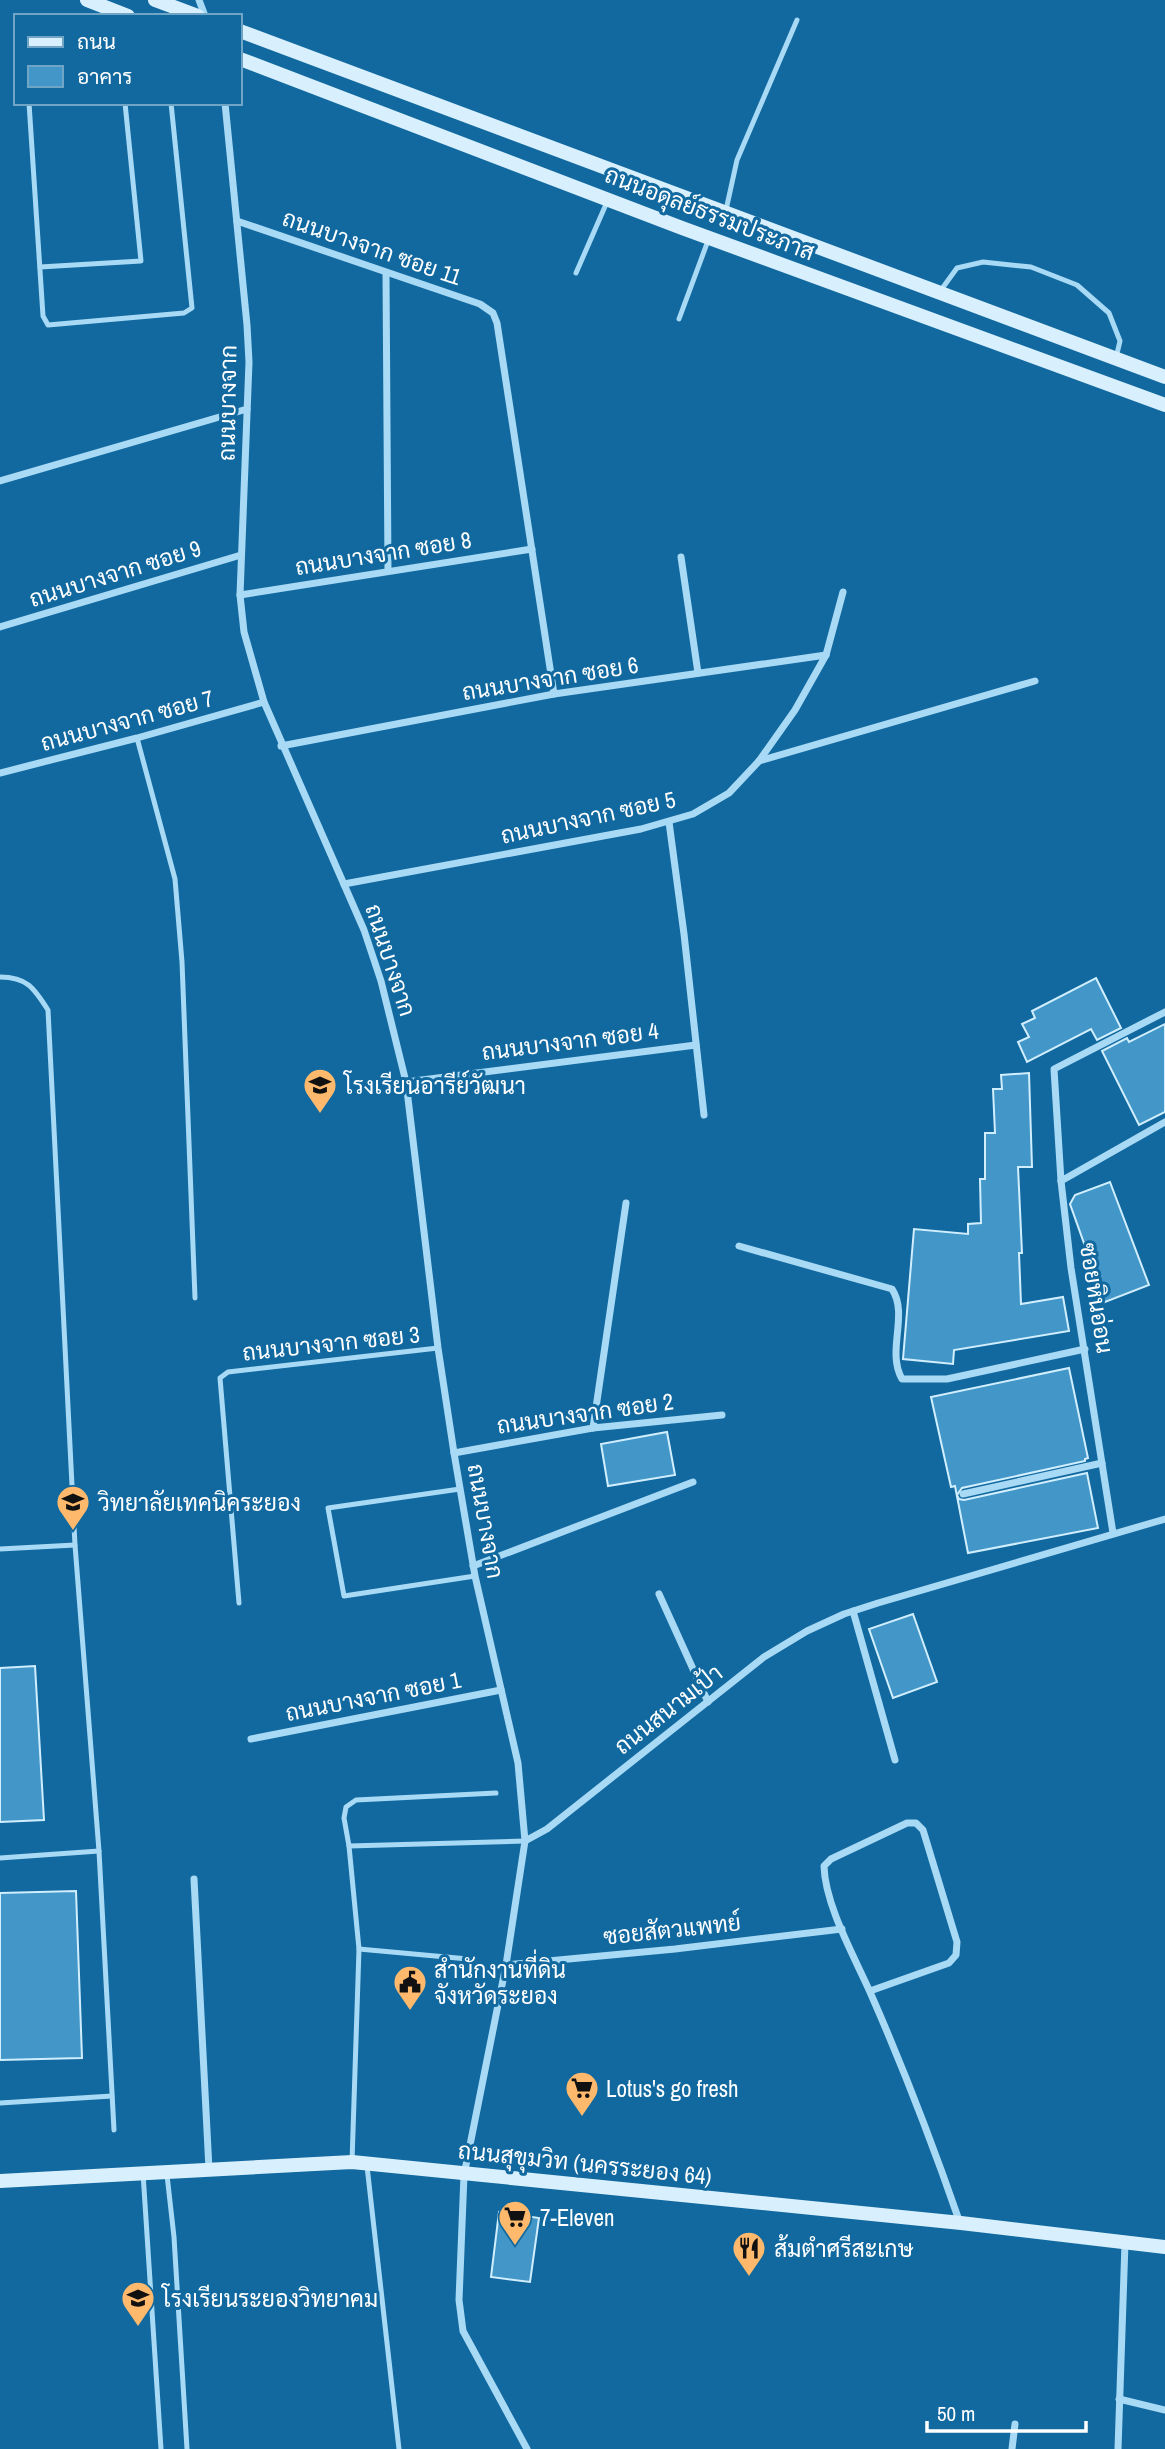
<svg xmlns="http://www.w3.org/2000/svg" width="1165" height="2449" font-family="'Archivo Narrow',Sarabun,sans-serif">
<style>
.building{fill:#4397c8;stroke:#d1eefe;stroke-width:2}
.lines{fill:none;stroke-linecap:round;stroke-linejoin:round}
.lane{stroke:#a8d9f5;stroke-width:5}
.street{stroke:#a8d9f5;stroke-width:7}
.secondary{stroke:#d8effd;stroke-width:14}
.labels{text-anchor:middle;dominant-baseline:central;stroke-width:6;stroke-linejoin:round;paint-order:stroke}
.street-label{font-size:23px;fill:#fff;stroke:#11699f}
.poi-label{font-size:23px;fill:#fff;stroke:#11699f;text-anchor:start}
</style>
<rect width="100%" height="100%" fill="#11699f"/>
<!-- building -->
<g class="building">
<polygon points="1096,978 1121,1028 1097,1040 1091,1029 1027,1062 1018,1042 1029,1037 1022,1024 1035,1018 1032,1011"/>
<polygon points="1165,1024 1165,1112 1139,1125 1102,1051 1127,1038 1129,1042"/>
<polygon points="1029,1073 1032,1167 1018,1167 1022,1253 1019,1253 1021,1304 1063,1297 1069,1331 954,1350 953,1364 903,1359 914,1229 968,1234 968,1224 981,1223 980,1179 985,1179 985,1133 995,1133 993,1089 1002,1089 1001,1075"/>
<polygon points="1110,1182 1149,1285 1105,1302 1070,1204 1075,1195"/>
<polygon points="1069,1368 1088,1458 1085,1459 1085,1461 962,1488 957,1495 959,1499 964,1500 1087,1473 1098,1528 968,1553 955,1486 951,1487 931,1397"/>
<polygon points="667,1432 675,1475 608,1486 601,1444"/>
<polygon points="913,1614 937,1682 893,1698 869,1629"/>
<polygon points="35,1666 44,1820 0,1822 0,1668"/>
<polygon points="76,1891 82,2058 0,2060 0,1893"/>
<polygon points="499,2212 539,2218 530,2282 491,2277"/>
</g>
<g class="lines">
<!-- lane -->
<g class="lane">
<polyline points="29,103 43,316 48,325 184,313 192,308 171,103"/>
<polyline points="726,210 737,160 797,20"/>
<polyline points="40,267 141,261 125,103"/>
<polyline points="576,273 607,202"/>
<polyline points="941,290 957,268 983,262 1031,267 1077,285 1109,313 1120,341 1116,358"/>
<polyline points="679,319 709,238"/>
<polyline points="137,738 175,879 182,962 195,1298"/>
<path d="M0,977c27,0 34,11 48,33l27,535 24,306 15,279"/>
<polyline points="460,1489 328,1508 344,1596 475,1576"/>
<polyline points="0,1549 75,1545"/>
<polyline points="239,1603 220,1378 228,1372 438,1348"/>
<polyline points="349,1846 344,1818 346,1807 356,1800 496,1793"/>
<polyline points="0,1858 99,1851"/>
<polyline points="359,1949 468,1959"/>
<polyline points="0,2103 112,2096"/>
<polyline points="352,2162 359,1949 349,1846 525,1841"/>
<polyline points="367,2166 399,2449"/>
<polyline points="143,2173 161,2449"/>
<polyline points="167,2175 174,2237 187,2449"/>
</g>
<!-- street -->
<g class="street">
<polyline points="199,0 205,16"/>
<polyline points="225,103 247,325 249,362 240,595 244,632 264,702 364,930 381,981 406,1082 438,1348 454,1453 475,1576 518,1763 525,1841 506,1965 464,2175 459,2300 463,2331 527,2449"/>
<polyline points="237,221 480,304 493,313 497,323 554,694"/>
<polyline points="386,274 388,571"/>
<polyline points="0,481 247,409"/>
<polyline points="681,557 698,673"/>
<polyline points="240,595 532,549"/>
<polyline points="0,627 241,555"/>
<polyline points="281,746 554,694 826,655"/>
<polyline points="759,761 1035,681"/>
<polyline points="0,773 137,738 264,702"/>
<polyline points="669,822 684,934 704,1115"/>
<polyline points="344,884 641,829 693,814 729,793 759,761 795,710 826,655 843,592"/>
<polyline points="406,1082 696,1045"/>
<polyline points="1061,1181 1165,1122"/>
<path d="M739,1246l153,43c17,26 -6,62 10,90h45l138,-30"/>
<polyline points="593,1428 626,1203"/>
<polyline points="454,1453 593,1428 722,1415"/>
<polyline points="963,1494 1102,1463"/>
<polyline points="1113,1533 1071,1268 1061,1181 1054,1069 1165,1012"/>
<polyline points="473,1566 693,1482"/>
<polyline points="659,1594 708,1702"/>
<polyline points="853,1611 895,1760"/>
<polyline points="251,1739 501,1690"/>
<polyline points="525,1841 547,1829 764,1657 807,1631 844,1614 878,1603 1165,1519"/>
<polyline points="194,1879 209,2169"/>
<polyline points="506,1965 675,1949 842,1929"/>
<path d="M870,1991l79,-28 7,-8 1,-13 -34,-112 -7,-7h-9l-76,36 -7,7c1,39 30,90 46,126 33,75 63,153 90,231"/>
<polyline points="1119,2399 1165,2410"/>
<polyline points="1012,2449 1015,2424"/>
<polyline points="1118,2449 1125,2243"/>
</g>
<!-- secondary -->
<g class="secondary">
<polyline points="87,0 128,16"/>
<polyline points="155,0 198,16"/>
<polyline points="240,31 1165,377"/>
<polyline points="240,59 682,228 1165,405"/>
<polyline points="0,2181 352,2162 961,2223 1165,2247"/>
</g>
</g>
<!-- icons -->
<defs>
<symbol id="school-pin" viewBox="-11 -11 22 30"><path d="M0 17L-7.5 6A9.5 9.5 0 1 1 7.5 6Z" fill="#ffb96c" stroke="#11699f"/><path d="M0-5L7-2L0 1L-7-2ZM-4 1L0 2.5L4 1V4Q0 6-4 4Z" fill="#111"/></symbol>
<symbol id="university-pin" viewBox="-11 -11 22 30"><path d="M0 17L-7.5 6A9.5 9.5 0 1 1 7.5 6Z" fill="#ffb96c" stroke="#11699f"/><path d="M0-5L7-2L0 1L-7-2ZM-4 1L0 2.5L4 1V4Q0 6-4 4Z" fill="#111"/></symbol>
<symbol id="civic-pin" viewBox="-11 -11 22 30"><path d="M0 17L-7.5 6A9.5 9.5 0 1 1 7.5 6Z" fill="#ffb96c" stroke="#11699f"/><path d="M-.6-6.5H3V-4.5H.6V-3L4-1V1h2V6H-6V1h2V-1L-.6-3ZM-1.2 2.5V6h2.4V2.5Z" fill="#111"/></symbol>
<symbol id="supermarket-pin" viewBox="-11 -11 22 30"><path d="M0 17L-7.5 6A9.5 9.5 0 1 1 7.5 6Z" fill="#ffb96c" stroke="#11699f"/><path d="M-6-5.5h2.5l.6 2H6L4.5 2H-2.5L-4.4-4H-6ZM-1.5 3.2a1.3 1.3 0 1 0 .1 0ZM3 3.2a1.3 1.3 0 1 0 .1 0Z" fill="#111"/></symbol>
<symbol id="restaurant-pin" viewBox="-11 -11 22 30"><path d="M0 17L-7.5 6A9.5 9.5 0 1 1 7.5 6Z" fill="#ffb96c" stroke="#11699f"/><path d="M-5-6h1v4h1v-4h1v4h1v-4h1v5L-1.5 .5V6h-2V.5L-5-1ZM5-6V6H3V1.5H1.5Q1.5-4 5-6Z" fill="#111"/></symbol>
</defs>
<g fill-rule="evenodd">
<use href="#school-pin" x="301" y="1066" width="38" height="52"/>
<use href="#university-pin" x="54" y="1483" width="38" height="52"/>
<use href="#civic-pin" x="391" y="1963" width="38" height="52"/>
<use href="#supermarket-pin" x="563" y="2069" width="38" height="52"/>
<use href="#supermarket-pin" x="496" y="2198" width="38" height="52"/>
<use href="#restaurant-pin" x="730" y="2229" width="38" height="52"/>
<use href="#school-pin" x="119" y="2279" width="38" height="52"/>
</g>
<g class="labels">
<!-- street labels -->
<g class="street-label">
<text transform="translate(710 213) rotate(21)">ถนนอดุลย์ธรรมประภาส</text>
<text transform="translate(372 247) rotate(19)">ถนนบางจาก ซอย 11</text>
<text transform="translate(227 403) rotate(-89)">ถนนบางจาก</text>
<text transform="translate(383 553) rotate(-9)">ถนนบางจาก ซอย 8</text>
<text transform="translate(115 573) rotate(-17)">ถนนบางจาก ซอย 9</text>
<text transform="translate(550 678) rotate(-9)">ถนนบางจาก ซอย 6</text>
<text transform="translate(127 720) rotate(-15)">ถนนบางจาก ซอย 7</text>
<text transform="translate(588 817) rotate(-12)">ถนนบางจาก ซอย 5</text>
<text transform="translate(391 960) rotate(72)">ถนนบางจาก</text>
<text transform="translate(570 1041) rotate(-7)">ถนนบางจาก ซอย 4</text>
<text transform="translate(1097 1298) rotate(81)">ซอยหินอ่อน</text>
<text transform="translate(331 1343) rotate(-6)">ถนนบางจาก ซอย 3</text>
<text transform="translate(585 1413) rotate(-8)">ถนนบางจาก ซอย 2</text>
<text transform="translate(486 1521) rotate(80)">ถนนบางจาก</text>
<text transform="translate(373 1696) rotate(-11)">ถนนบางจาก ซอย 1</text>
<text transform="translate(668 1709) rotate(-38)">ถนนสนามเป้า</text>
<text transform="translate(672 1929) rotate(-6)">ซอยสัตวแพทย์</text>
<text transform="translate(585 2163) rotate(6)">ถนนสุขุมวิท (นครระยอง 64)</text>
</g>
<!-- poi labels -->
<g class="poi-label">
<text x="344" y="1085">โรงเรียนอารีย์วัฒนา</text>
<text x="98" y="1502">วิทยาลัยเทคนิคระยอง</text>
<text x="434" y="1969">สำนักงานที่ดิน<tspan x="434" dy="26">จังหวัดระยอง</tspan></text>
<text x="606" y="2088">Lotus's go fresh</text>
<text x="540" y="2217">7-Eleven</text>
<text x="774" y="2248">ส้มตำศรีสะเกษ</text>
<text x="162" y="2298">โรงเรียนระยองวิทยาคม</text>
</g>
</g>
<!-- legend -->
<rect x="14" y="14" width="228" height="91" fill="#11699f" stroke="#70a5c5" stroke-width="2"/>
<rect x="28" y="37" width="35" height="10" fill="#d8effd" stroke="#70a5c5" stroke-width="2"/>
<text x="77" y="49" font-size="21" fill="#ffffff">ถนน</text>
<rect x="28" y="66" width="35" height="21" fill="#4397c8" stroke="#70a5c5" stroke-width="2"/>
<text x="77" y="84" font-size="21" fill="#ffffff">อาคาร</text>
<!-- scale -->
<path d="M927 2421v10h159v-10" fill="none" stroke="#ffffff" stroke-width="3.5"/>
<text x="937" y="2421" font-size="21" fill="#ffffff" stroke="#11699f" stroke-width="5" paint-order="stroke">50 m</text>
</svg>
